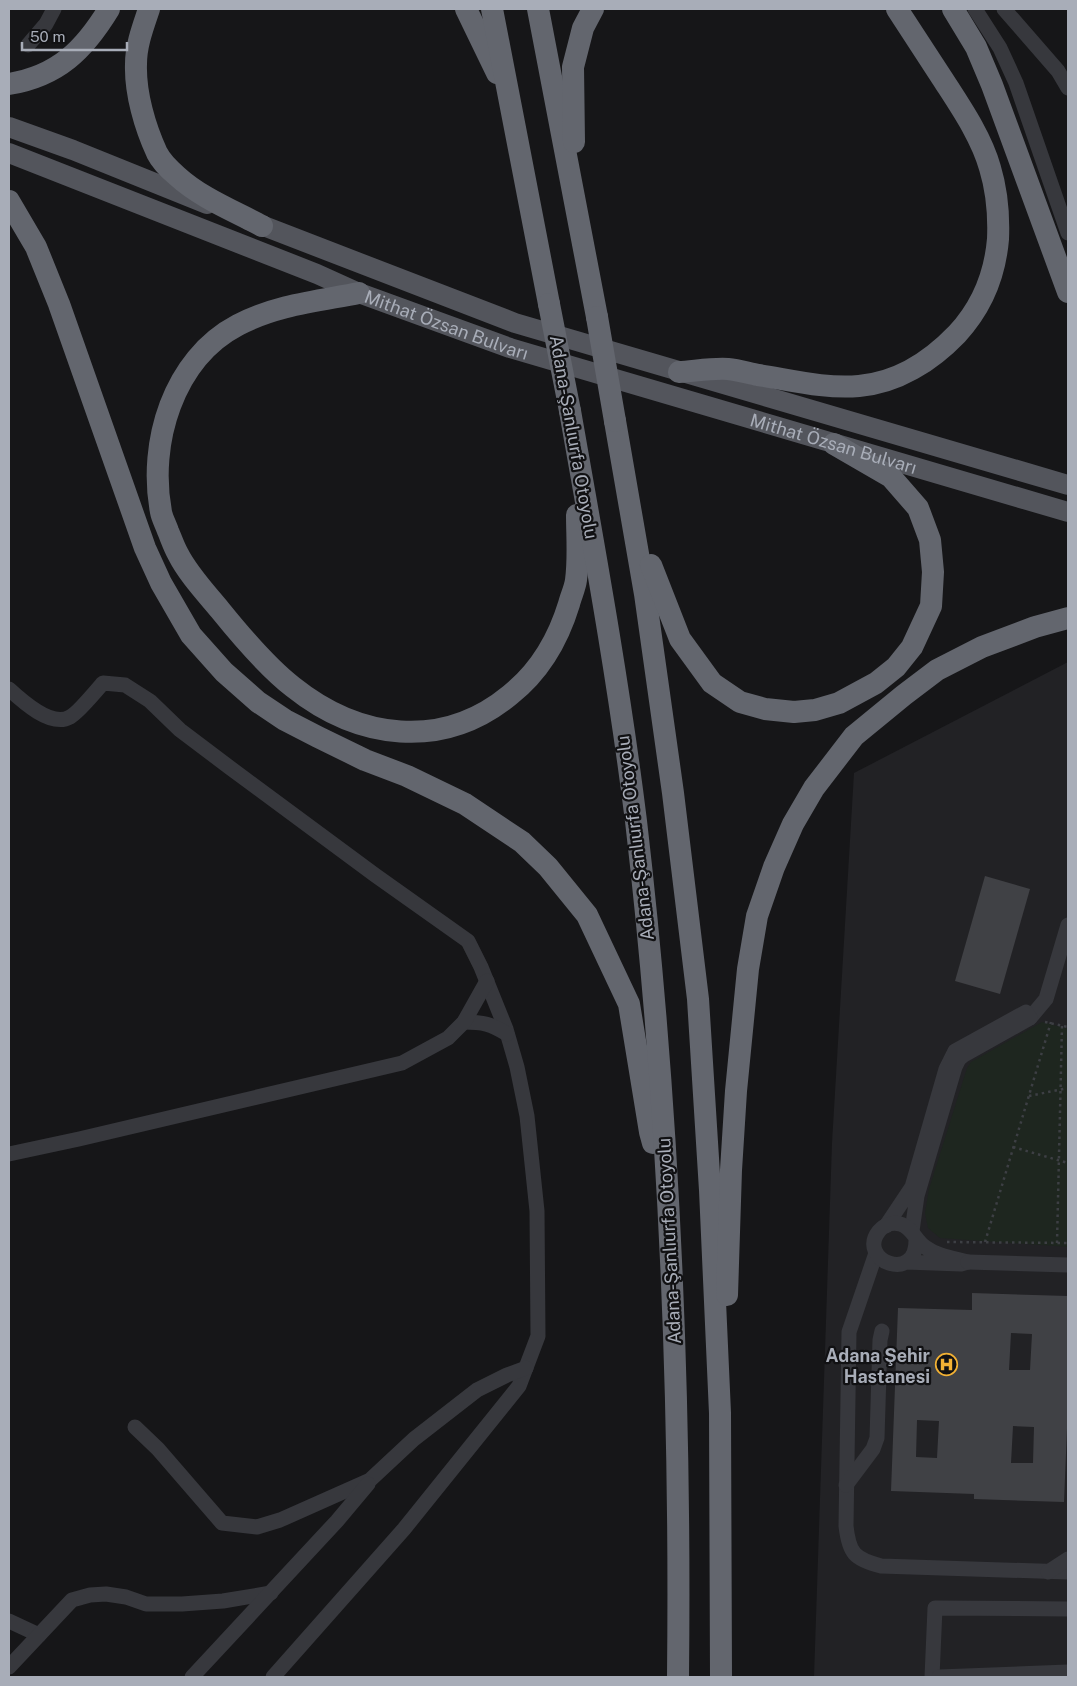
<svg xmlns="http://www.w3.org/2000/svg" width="1077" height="1686" font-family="'Public Sans',sans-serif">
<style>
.built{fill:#222225}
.green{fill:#1e261f}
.building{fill:#404145;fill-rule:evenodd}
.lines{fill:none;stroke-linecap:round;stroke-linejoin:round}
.path{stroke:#3d3f44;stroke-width:2.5;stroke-dasharray:2.5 4;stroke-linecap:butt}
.minor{stroke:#37383d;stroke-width:15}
.major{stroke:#53555c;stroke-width:20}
.highway{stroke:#63666e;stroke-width:22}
.highway-bridge{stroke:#63666e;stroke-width:22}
.labels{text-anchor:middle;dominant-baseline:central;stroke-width:4.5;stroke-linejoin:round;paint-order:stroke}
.street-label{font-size:18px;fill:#a8adb8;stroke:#111113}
.poi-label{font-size:18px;font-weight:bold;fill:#a8adb8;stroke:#111113;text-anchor:end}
</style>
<rect width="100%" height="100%" fill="#161618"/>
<!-- built -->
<polygon class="built" points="1068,662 1068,1677 814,1677 832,1143 854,773"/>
<!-- green -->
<polygon class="green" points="1042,1022 1068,1029 1068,1247 940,1238 928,1228 925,1213 929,1189 967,1068 971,1062"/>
<!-- building -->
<g class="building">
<polygon points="985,876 1030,889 1000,994 955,981"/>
<path d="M972,1293l96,3v133h-1l-3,73 -90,-3v-5l-83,-3 7,-183 74,2zM1011,1333l21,1 -2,36h-21zM917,1420l22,1 -2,37 -21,-1zM1013,1426l21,1 -1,36h-22z"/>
</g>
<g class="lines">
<!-- path -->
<g class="path">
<polyline points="1045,1022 1068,1027"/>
<polyline points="1029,1096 1068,1088"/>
<polyline points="1013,1147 1068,1163"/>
<polyline points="947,1242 1068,1243"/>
<polyline points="985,1242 1051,1022"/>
<polyline points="1057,1243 1062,1025"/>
</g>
<!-- minor -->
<g class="minor">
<polyline points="975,9 1000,48 1016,83 1068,233"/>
<polyline points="1004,9 1058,71 1068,88"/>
<polyline points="28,45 46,24 54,9"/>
<path d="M9,689c13,12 42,39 61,28 7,-3 27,-27 33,-34l22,2 25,16 30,29 49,37 146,108 93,66 13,26 25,62 11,38 10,49 10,95 1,125 -19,50 -115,143 -131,148"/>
<polyline points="1030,1018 1046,999 1068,925"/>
<path d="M464,1022c19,0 27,2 43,12"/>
<polyline points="9,1154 79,1139 402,1063 448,1038 464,1022 487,981"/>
<polyline points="886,1226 912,1187 946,1069 955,1051 1026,1012 1030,1018 964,1055 959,1059 955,1067 917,1196 912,1231"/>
<path d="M876,1253l-27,79 -3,194c3,27 8,33 35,40l187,6"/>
<path d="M906,1262l55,2 7,-2c-15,-4 -31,-6 -43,-15 -10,-7 -13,-20 -25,-23 -8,-2 -16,1 -21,7 -23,29 38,54 37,8"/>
<polyline points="968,1262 1068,1265"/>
<polyline points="135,1427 158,1449 222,1523 257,1527 280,1520 370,1480 414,1439 477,1390 507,1375 526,1368"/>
<polyline points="846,1485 873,1449 877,1438 880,1340 882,1331"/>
<polyline points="1048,1572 1068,1559"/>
<polyline points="9,1621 39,1635"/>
<polyline points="9,1667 72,1600 90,1595 106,1594 126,1597 146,1604 182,1604 223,1601 271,1593"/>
<polyline points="192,1677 337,1521 368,1484"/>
<polyline points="932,1677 935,1608 1068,1609"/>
<polyline points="939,1677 1068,1672"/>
</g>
<!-- major -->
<g class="major">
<polyline points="9,127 73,150 207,204"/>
<path id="s1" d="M9,153l308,121 42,19 151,55 558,164"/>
<polyline points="248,220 515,323 1068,485"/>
</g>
<!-- highway -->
<g class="highway">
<path d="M149,9c-6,18 -13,36 -13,55 -1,29 9,63 21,89 4,8 13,17 20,23 24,22 57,35 85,50"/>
<polyline points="466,9 497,73"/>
<polyline points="492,9 549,304"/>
<polyline points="538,9 597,317"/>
<polyline points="953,9 976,47 992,85 1068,292"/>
<path d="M9,84c49,-8 75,-34 100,-75"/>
<polyline points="574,142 573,67 583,28 593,9"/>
<polyline points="9,201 36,247 59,304 145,548 161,583 191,635 224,672 258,702 285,720 318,737 365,760 407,776 465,804 522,842 548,867 587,915 629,1004 650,1132 653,1143"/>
<path d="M359,293c-41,8 -83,12 -121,32 -65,34 -90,118 -77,187 1,6 5,13 7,19 3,7 6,16 10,23 10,20 28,39 42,56 21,26 47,57 73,77 65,52 149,64 217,8 29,-23 48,-55 59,-91 2,-8 6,-16 7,-24 3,-22 1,-44 1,-65"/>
<path d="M679,372c16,-1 33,-4 49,-3 10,1 20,4 30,6 33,5 67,14 101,11 38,-3 72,-25 98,-52 24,-26 38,-59 41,-95 1,-24 -1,-48 -8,-71 -9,-32 -30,-62 -48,-90 -15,-23 -30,-46 -45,-69"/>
<path d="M570,411c24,136 49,273 66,410 33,284 45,571 42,856"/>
<polyline points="615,421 645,594 673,793 698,999 710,1190 720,1413 721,1677"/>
<polyline points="651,565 680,639 712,683 740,702 765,709 794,712 815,710 839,703 876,683 896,667 912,647 931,606 933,572 930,540 918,508 891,477 834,444"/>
<polyline points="727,1295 731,1170 736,1091 748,969 757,916 774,867 793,824 814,788 854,736 904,695 937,670 982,647 1035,627 1068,618"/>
</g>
<!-- highway-bridge -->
<g class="highway-bridge">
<polyline points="549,304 570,411"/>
<polyline points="597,317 615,421"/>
</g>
</g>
<!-- icons -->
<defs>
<symbol id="hospital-ring" viewBox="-11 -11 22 22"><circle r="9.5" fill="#111113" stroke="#f2b134" stroke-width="1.5"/><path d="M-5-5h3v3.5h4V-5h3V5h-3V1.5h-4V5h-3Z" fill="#f2b134"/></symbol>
</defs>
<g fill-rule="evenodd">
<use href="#hospital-ring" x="934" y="1352" width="25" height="25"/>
</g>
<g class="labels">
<!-- street labels -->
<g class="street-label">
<text stroke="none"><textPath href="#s1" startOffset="470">Mithat Özsan Bulvarı</textPath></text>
<text transform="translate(574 437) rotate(80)">Adana-Şanlıurfa Otoyolu</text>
<text stroke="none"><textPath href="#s1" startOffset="875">Mithat Özsan Bulvarı</textPath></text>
<text transform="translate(635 838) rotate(-97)">Adana-Şanlıurfa Otoyolu</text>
<text transform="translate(669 1241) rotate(-93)">Adana-Şanlıurfa Otoyolu</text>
</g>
<!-- poi labels -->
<g class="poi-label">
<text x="930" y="1355">Adana Şehir<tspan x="930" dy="21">Hastanesi</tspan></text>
</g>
</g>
<!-- border -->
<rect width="1077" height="1686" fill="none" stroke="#a8adb8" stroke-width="20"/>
<!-- scale -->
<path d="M22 42v8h105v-8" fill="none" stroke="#a8adb8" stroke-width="2.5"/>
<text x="30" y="42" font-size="15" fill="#a8adb8" stroke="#111113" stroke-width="4" paint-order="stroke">50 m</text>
</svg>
